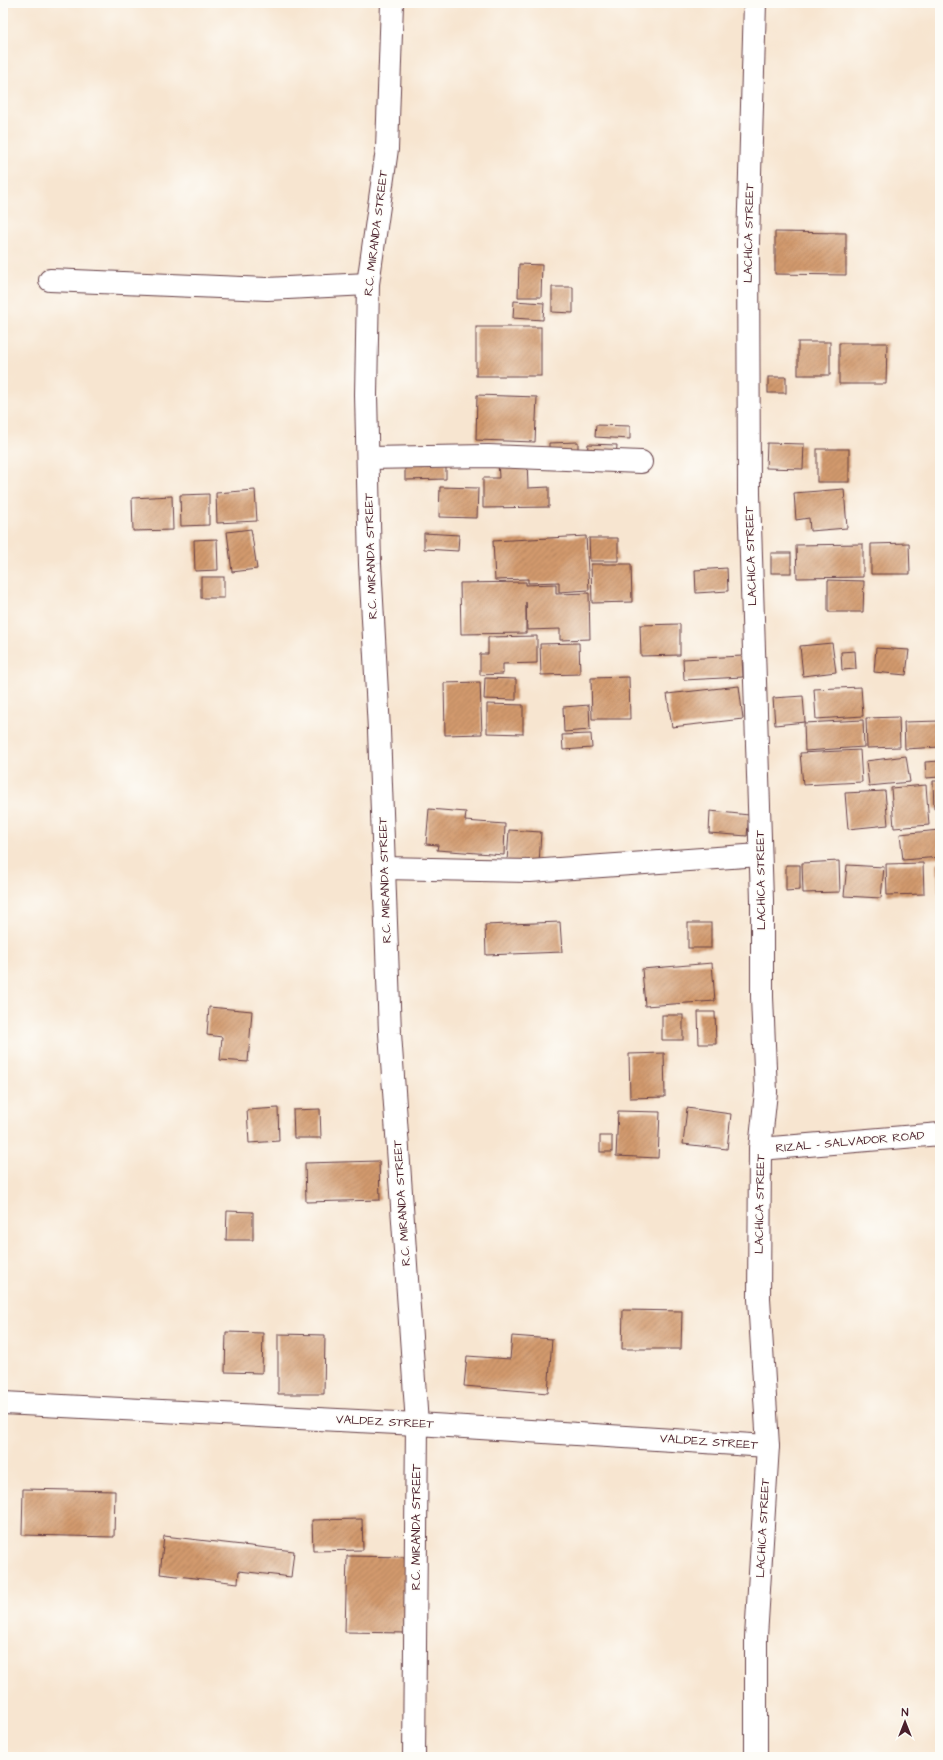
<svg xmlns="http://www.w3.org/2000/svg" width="943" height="1760" font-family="'Architects Daughter',sans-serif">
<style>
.building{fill:url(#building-hatch)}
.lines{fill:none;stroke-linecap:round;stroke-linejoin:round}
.minor-casing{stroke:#643d44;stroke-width:24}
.tertiary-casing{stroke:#643d44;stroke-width:24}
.minor{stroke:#fff;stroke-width:22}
.tertiary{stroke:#fff;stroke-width:22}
.labels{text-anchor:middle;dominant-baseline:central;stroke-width:3;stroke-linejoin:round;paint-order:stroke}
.street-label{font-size:12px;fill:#4a1f2b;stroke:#fdfcf7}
</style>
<defs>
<pattern id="building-hatch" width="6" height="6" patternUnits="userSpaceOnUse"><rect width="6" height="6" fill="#d29a6d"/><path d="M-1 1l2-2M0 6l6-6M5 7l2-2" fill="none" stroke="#ac7d5a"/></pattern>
</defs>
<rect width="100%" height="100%" fill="#fdfcf7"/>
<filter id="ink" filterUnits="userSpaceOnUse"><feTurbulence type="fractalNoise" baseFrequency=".025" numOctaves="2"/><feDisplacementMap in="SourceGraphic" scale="8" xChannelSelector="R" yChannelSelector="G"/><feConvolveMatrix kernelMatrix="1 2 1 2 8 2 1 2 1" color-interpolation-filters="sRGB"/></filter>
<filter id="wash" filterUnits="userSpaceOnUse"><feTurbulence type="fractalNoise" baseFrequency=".012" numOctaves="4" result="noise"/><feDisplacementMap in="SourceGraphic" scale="16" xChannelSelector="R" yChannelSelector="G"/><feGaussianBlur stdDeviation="0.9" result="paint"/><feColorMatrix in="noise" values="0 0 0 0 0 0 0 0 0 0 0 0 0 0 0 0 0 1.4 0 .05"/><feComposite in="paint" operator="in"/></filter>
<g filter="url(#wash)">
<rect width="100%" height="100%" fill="#f7e5d0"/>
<g id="blocks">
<!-- building -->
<g class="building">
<polygon points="775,232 846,233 846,275 775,274"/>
<polygon points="519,264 542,265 541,297 518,297"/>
<polygon points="552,287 573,287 573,313 552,312"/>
<polygon points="514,301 544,303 543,320 513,318"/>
<rect x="476" y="327" width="65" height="49"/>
<rect x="798" y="342" width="32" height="33"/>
<polygon points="839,343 887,343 886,384 839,384"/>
<rect x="768" y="377" width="18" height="16"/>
<polygon points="477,395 537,397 535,442 476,440"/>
<polygon points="596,425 630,426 630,439 595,437"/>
<polygon points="578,442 578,455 549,456 549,443"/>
<polygon points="767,443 804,444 803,469 766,468"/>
<polygon points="588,444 617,445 616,458 587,457"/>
<rect x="817" y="449" width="32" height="33"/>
<polygon points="527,459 528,488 549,487 549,507 483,508 483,478 499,478 498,460"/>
<polygon points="405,463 446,463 446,479 405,480"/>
<polygon points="440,487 478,488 477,518 439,517"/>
<polygon points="844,489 847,528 810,531 809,518 796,520 794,493"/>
<polygon points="255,490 257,521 217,523 216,493"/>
<polygon points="209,494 209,525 181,526 180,495"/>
<polygon points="172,496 173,530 133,531 132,498"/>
<polygon points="251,529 257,569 232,572 227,532"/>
<polygon points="424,533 459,535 458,551 424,549"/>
<polygon points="586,536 589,590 559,592 559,582 528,583 528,579 495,580 493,541"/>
<polygon points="589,538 618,538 618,561 590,561"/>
<polygon points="217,539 218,570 195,571 194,540"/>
<polygon points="909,543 910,574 871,574 871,544"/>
<polygon points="863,544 863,577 797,578 796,545"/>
<rect x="771" y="553" width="20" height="20"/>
<polygon points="591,564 631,564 632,602 592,603"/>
<polygon points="727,568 728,591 696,593 695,570"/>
<rect x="201" y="577" width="23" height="21"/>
<polygon points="828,580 864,581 863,612 828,612"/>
<polygon points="526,582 526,585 556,584 556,594 589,593 590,639 560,640 560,629 527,630 526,602 526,633 461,634 460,583"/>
<polygon points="680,624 680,655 641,656 640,625"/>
<polygon points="537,636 537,663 503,664 503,674 480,675 480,654 488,654 488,637"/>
<polygon points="579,643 580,674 541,675 540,644"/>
<polygon points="832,643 836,672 803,676 800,646"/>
<polygon points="876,648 909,650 906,675 874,672"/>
<polygon points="855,651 856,669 842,670 841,652"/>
<polygon points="742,656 743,677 684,680 683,659"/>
<polygon points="629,677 630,719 592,719 591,678"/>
<polygon points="485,678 516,679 516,700 484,699"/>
<polygon points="480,682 482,734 445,735 444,683"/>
<polygon points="739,686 743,719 672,727 667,694"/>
<polygon points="861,687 863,716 816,719 814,689"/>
<polygon points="803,696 805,722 775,725 773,698"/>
<polygon points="487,704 523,705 523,734 487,733"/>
<polygon points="589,705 590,730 564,732 563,707"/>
<polygon points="899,717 900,747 867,748 866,718"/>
<polygon points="863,720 864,747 805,751 804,723"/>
<polygon points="940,721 940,747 905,749 904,722"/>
<polygon points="591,734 592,748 563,750 562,735"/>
<polygon points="860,750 862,782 803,785 800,753"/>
<polygon points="906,756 910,782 869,786 866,761"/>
<polygon points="940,761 940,777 926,778 925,762"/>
<polygon points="933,781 940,781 940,809 934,809"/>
<polygon points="926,785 929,825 894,828 891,788"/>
<polygon points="885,791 888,825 848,829 845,793"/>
<polygon points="429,809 466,812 465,821 505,824 504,855 437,850 438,845 426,844"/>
<polygon points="710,811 749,815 747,836 709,833"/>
<polygon points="509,830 541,832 539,864 507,862"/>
<polygon points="939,830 940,857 903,860 900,834"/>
<polygon points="839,861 840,892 803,893 802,863"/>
<polygon points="937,862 940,862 940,893 938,893"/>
<polygon points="923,863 924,894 887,895 886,864"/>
<polygon points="786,865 800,865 800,890 786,891"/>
<polygon points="847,865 884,867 881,898 844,896"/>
<polygon points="560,922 562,952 486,955 485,925"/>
<rect x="688" y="923" width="23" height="25"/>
<polygon points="712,963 715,1001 645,1006 642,969"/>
<polygon points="209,1007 252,1011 248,1062 220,1060 222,1037 207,1035"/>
<polygon points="698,1012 715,1012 716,1044 699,1044"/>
<rect x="662" y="1015" width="21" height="25"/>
<polygon points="664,1053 665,1097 630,1098 629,1054"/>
<polygon points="278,1108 279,1141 249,1143 247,1110"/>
<polygon points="687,1108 731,1114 727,1149 683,1144"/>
<polygon points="320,1109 321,1138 294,1138 293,1110"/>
<polygon points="618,1111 660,1112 658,1158 616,1156"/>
<rect x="600" y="1136" width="12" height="16"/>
<polygon points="379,1161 380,1200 306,1202 305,1163"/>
<polygon points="227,1211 253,1212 253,1240 226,1240"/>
<polygon points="623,1310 682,1311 681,1349 622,1349"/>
<polygon points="226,1332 263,1333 262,1373 225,1372"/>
<polygon points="278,1334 325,1335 324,1394 278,1394"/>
<polygon points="512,1336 552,1339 548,1393 464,1386 467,1356 510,1359"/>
<polygon points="23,1489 115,1491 114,1537 22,1535"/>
<polygon points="362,1519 363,1550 313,1551 312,1520"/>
<polygon points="164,1536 294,1551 291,1577 239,1571 238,1583 160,1574"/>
<polygon points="347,1556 407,1557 406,1633 345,1632"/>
</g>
</g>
</g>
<g filter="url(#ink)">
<use href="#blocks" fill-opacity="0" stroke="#643d44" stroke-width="1"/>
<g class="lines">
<defs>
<g id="minor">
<polyline points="392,3 387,149 368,284 366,395 370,564 379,730 390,1033 417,1424 414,1757"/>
<polyline points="50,280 267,289 368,284"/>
<polyline points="368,458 488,456 641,462"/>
<polyline points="384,868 530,871 760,855"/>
<polyline points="760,1149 940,1134"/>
<polyline points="3,1403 417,1424 768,1446"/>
</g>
<polyline id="tertiary" points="755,3 748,242 749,494 762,900 762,997 766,1092 760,1149 759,1299 768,1446 756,1637 756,1757"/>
</defs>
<!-- minor casing -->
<use href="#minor" class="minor-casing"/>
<!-- tertiary casing -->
<use href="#tertiary" class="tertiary-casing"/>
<!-- minor -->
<use href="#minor" class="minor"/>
<!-- tertiary -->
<use href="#tertiary" class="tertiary"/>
</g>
</g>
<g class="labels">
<!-- street labels -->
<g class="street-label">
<text transform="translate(376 233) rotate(-83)">R.C. MIRANDA STREET</text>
<text transform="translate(749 233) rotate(-89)">LACHICA STREET</text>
<text transform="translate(371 556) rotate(-92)">R.C. MIRANDA STREET</text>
<text transform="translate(751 556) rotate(-92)">LACHICA STREET</text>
<text transform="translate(385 880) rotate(-92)">R.C. MIRANDA STREET</text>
<text transform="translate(761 880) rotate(-91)">LACHICA STREET</text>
<text transform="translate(850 1142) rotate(-5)">RIZAL - SALVADOR ROAD</text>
<text transform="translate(402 1203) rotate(-94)">R.C. MIRANDA STREET</text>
<text transform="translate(760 1204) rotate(-89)">LACHICA STREET</text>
<text transform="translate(385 1422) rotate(3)">VALDEZ STREET</text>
<text transform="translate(709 1442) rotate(4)">VALDEZ STREET</text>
<text transform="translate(416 1527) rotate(-90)">R.C. MIRANDA STREET</text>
<text transform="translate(763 1528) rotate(-87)">LACHICA STREET</text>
</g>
</g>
<!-- margin -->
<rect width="943" height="1760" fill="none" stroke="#fdfcf7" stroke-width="16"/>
<!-- north arrow -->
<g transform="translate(905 1722)" stroke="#fdfcf7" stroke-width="3" paint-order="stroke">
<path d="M0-3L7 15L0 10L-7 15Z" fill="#4a1f2b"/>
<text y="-6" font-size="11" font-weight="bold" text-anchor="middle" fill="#4a1f2b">N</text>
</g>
</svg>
